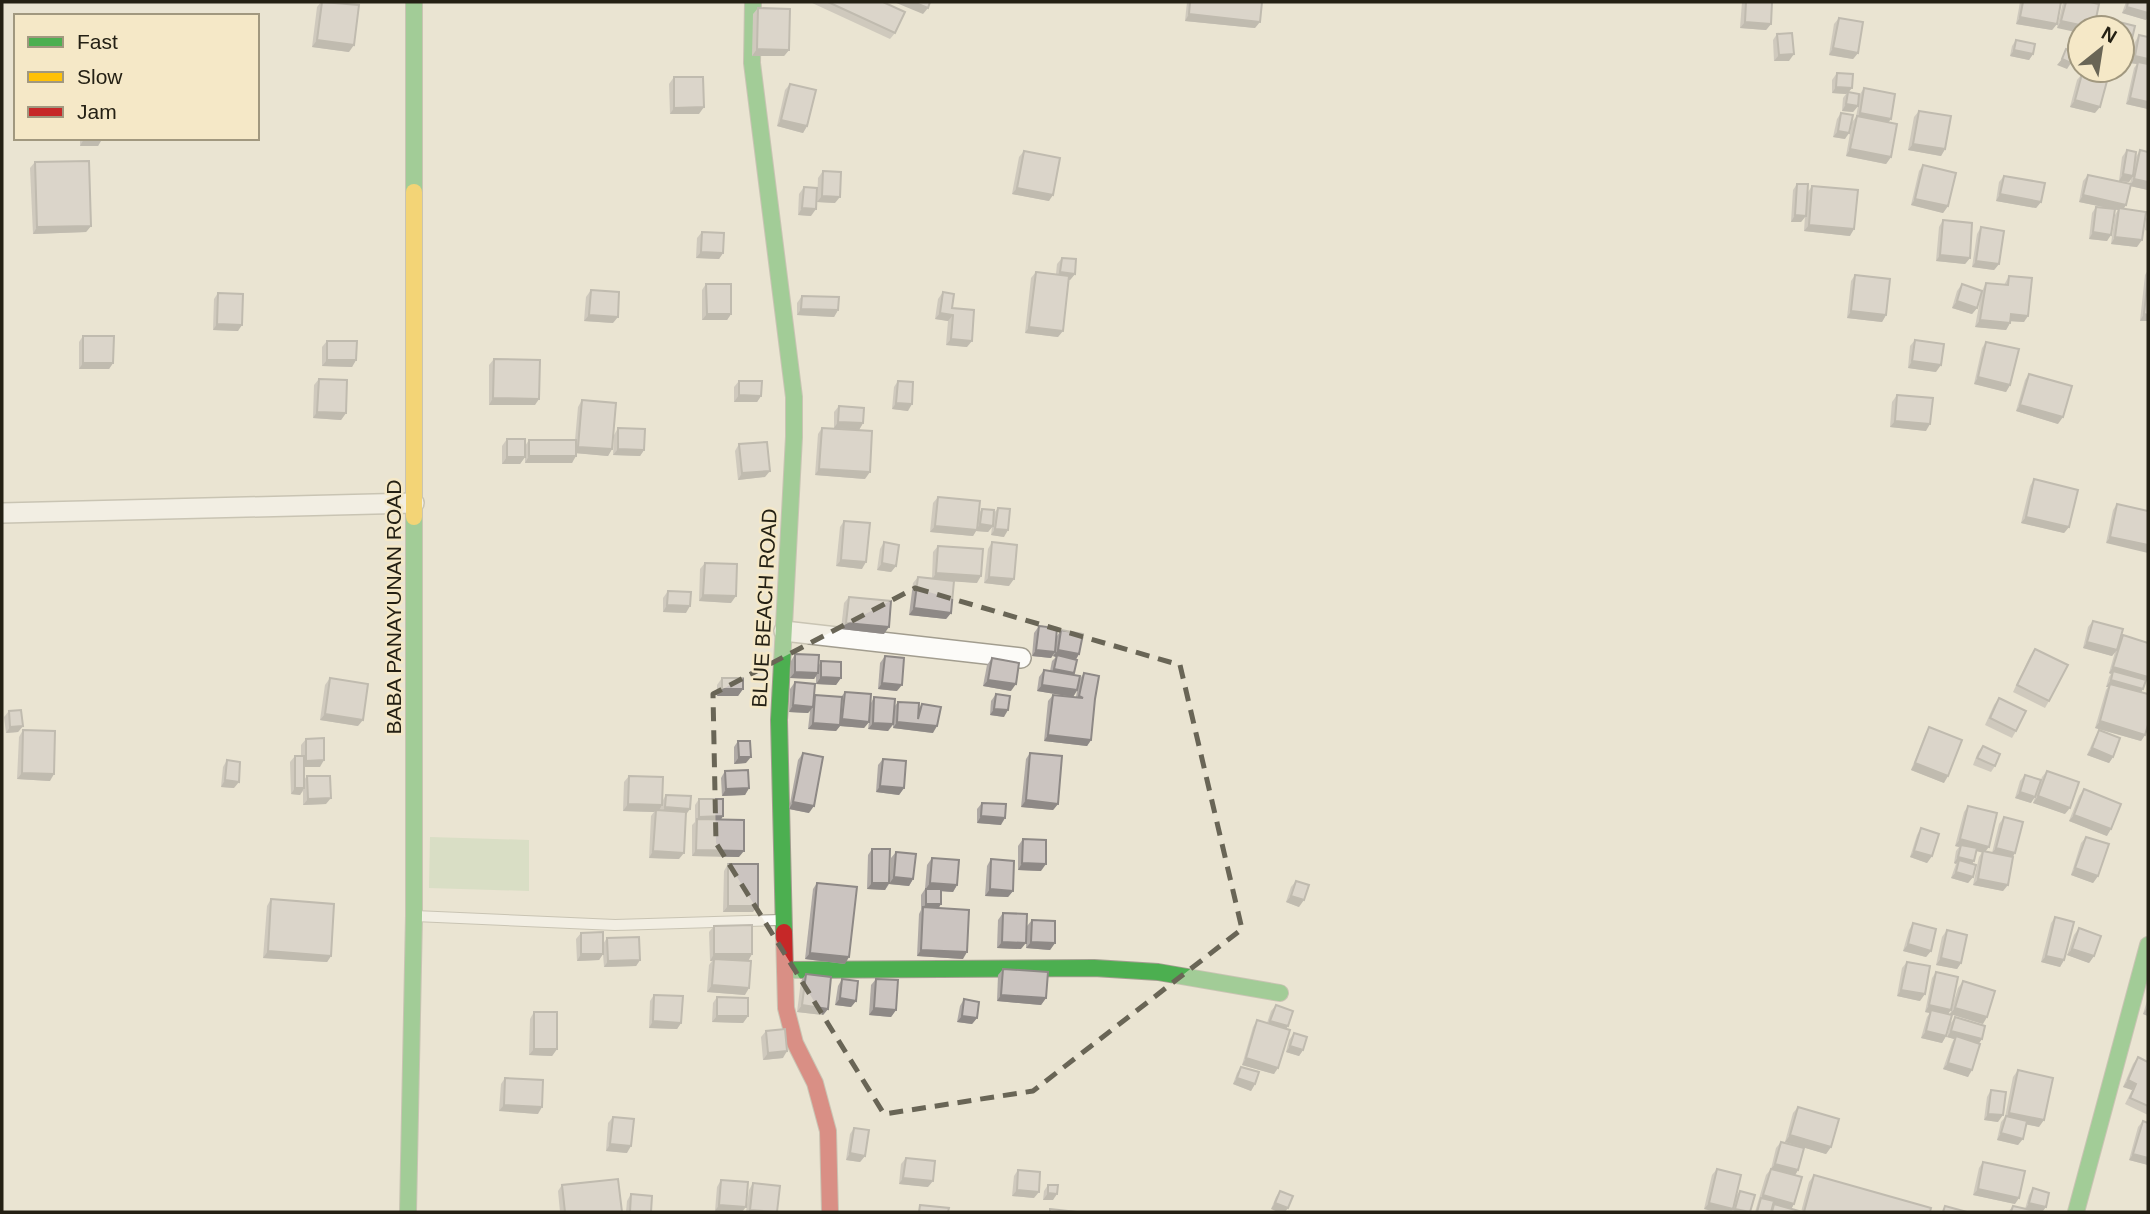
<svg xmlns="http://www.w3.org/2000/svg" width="2150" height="1214" font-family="Arial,sans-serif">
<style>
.green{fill:#c6d7b5}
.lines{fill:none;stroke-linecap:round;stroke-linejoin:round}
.lane-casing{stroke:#a29d8f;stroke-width:12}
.street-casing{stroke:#a29d8f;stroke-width:22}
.fast-casing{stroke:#a29d8f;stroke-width:18}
.slow-casing{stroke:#a29d8f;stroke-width:18}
.jam-casing{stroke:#a29d8f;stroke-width:18}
.lane{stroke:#fcfbf8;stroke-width:10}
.street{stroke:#fcfbf8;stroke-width:19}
.fast{stroke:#4caf50;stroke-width:16}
.slow{stroke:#ffc107;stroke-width:16}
.jam{stroke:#c62828;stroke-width:16}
.wall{fill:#afa9a5}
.shaded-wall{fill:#8e8986}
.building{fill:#cbc4c0;stroke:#8e8986;stroke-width:2}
.marked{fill:none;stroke:#696556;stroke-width:5;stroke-dasharray:14 9;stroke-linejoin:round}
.labels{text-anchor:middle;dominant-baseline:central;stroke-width:5;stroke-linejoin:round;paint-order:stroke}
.street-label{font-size:21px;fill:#242014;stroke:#f5e8c7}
</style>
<rect width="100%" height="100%" fill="#eae4d2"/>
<!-- green -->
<polygon class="green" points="430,837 529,840 529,891 429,888"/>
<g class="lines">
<defs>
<polyline id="lane" points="415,916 615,925 781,920"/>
<g id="street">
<polyline points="2,513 414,503"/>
<polyline points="784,631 1021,658"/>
</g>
<g id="fast">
<polyline points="414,2 414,192"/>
<polyline points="753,2 752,63 794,397 794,437 779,720 784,932"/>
<polyline points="785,970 1094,968 1158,972 1280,993"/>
<polyline points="408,1212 414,916 414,517"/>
<polyline points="2076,1212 2148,945"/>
</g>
<polyline id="slow" points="414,192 414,517"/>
<polyline id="jam" points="784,932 786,1008 795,1043 815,1083 828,1131 830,1212"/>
</defs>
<!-- lane casing -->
<use href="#lane" class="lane-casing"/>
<!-- street casing -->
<use href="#street" class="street-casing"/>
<!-- fast casing -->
<use href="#fast" class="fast-casing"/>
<!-- slow casing -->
<use href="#slow" class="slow-casing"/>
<!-- jam casing -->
<use href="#jam" class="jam-casing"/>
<!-- lane -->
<use href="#lane" class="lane"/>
<!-- street -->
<use href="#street" class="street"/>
<!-- fast -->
<use href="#fast" class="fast"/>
<!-- slow -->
<use href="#slow" class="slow"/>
<!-- jam -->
<use href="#jam" class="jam"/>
</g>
<!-- wall -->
<g class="wall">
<polygon points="321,2 349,52 312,47 317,7"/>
<polygon points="810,2 883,2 895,33 890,39"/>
<polygon points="1187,2 1262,2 1255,28 1185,21"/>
<polygon points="1742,2 1772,2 1771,24 1766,30 1740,28"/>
<polygon points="2020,2 2061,2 2057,24 2052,30 2016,24"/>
<polygon points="2063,2 2090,2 2057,28"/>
<polygon points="2126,2 2148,2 2146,20 2122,13"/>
<polygon points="758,8 789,50 784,56 752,56 753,14"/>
<polygon points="1839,18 1858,53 1853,59 1829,55 1834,24"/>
<polygon points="1777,34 1789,61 1774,61 1773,40"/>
<polygon points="2139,35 2148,109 2126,104 2134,68 2137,64 2130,63 2135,42"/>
<polygon points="2016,40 2033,54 2029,60 2010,56 2012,46"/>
<polygon points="1837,73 1849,92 1860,94 1864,88 1891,119 1888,122 1891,157 1886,164 1846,156 1852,122 1856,117 1858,106 1853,112 1842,111 1843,98 1846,94 1832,93 1832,80"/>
<polygon points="2082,74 2095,113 2070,107 2077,80"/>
<polygon points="674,77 699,114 670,114 669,84"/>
<polygon points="790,84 807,126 803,133 777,126 785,90"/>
<polygon points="1919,111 1945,149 1941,156 1908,150 1914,117"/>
<polygon points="1841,113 1845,139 1833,137 1837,119"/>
<polygon points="80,138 102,138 102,139 98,146 80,146"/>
<polygon points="2127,150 2136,157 2140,150 2148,152 2148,190 2130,186 2126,205 2123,209 2137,247 2111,244 2115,215 2118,210 2115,210 2107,241 2089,239 2092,213 2096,207 2113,209 2079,202 2083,181 2088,175 2130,184 2131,179 2129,182 2119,181 2122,157"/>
<polygon points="1024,151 1049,201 1012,194 1019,157"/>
<polygon points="35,162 91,226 86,232 33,234 30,168"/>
<polygon points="1923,165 1948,206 1943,213 1911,205 1919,171"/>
<polygon points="823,171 835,203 817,202 818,178"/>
<polygon points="2004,176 2041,202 2036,208 1996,201 1999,182"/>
<polygon points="1797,184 1806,210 1808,192 1812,186 1850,236 1804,231 1805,216 1801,222 1791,222 1793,190"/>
<polygon points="804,187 811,216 798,215 799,194"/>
<polygon points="2148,215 2148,231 2145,230 2146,219"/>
<polygon points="1943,220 1970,258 1965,264 1936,261 1939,227"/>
<polygon points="1981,227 1999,264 1994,270 1972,267 1977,234"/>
<polygon points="702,232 723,253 719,259 696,258 697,238"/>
<polygon points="1062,258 1075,274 1070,280 1069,280 1058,337 1025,333 1031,278 1036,272 1056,274 1057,264"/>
<polygon points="2148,270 2148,321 2140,321 2145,275"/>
<polygon points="1855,275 1886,315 1882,322 1847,318 1851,281"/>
<polygon points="2009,276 2024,322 2011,321 2006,330 1975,327 1981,295 1977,308 1972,314 1952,308 1957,291 1962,284 1982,291 1986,283 2004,285"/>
<polygon points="706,284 731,314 727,320 702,320 702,290"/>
<polygon points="591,290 613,323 584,321 586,297"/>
<polygon points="943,292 967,347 946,345 948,321 935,319 938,299"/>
<polygon points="218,293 238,331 213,330 214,299"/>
<polygon points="802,296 838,310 834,317 797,315 797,303"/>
<polygon points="83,336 113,363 109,369 79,369 79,342"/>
<polygon points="1915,340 1936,372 1908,368 1910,346"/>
<polygon points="327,341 356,360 352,367 322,366 322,347"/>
<polygon points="1986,342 2010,385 2006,392 1974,384 1982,348"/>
<polygon points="494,359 535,405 489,405 489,365"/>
<polygon points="2029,374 2058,424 2016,411 2025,380"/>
<polygon points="319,379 346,413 341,420 313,418 314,385"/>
<polygon points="739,381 761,396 757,402 734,402 734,387"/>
<polygon points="898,381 908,411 892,409 894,387"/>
<polygon points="1897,395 1926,431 1890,427 1892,402"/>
<polygon points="582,400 612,449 608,456 576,453 572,463 525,463 525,457 520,464 502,464 502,446 507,439 525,446 529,440 575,440 578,407"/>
<polygon points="839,406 863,423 859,430 834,428 834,412"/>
<polygon points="618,428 644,450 640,456 613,455 614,435"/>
<polygon points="822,428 865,479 815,475 818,434"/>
<polygon points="739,444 765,477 738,480 735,451"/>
<polygon points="2034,479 2069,527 2064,533 2021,523 2030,486"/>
<polygon points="938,497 979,513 982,509 994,513 998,508 1004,537 991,535 992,527 988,532 976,531 973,536 930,532 933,503"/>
<polygon points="2117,504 2148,511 2106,543 2113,510"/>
<polygon points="844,521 862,569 836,566 840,527"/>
<polygon points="884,542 896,566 891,572 877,570 880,549"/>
<polygon points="992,542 1009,586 984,583 988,549"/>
<polygon points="938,546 977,583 953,581 951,613 946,619 909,615 913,583 918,577 932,578 933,552"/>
<polygon points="705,563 731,603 699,601 700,569"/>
<polygon points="668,591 686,613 663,612 663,598"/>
<polygon points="849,597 884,634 841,629 844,603"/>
<polygon points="2093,621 2120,640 2123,635 2146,680 2141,692 2145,735 2141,741 2095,728 2106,690 2108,687 2106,687 2109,677 2111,674 2109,673 2115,652 2112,656 2083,648 2088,627"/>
<polygon points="1039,626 1057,636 1061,630 1079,654 1076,659 1072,675 1079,680 1084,673 1095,699 1091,740 1087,746 1044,741 1048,701 1053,695 1076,697 1077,691 1073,697 1037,691 1039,677 1044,670 1050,671 1052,661 1056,657 1053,656 1054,654 1051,658 1032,656 1034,633"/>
<polygon points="2035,649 2049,701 2045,708 2013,692 2030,656"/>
<polygon points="795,654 819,665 821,661 841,678 836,685 816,684 816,676 814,679 790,678 791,661"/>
<polygon points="885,656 897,691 878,689 880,663"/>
<polygon points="992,658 1011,691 983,686 987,665"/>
<polygon points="330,678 358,726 320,720 325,685"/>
<polygon points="722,678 743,689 738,696 717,696 717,685"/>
<polygon points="795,682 814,697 815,695 841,697 845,692 871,703 874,697 894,707 898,702 919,708 922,704 933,733 893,728 893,725 888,731 868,729 869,722 864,728 840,726 836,731 808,729 810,711 808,713 789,712 790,689"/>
<polygon points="996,694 1004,717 990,715 991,701"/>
<polygon points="1999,698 2016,731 2012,738 1985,725 1994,705"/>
<polygon points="9,711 23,726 18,732 6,733 4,717"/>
<polygon points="1929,727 1944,783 1911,770 1925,734"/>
<polygon points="23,730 50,781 17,779 19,737"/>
<polygon points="2099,730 2113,757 2109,763 2087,755 2095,737"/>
<polygon points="306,739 320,767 304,767 304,780 307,776 326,804 303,805 303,791 300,795 291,794 290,762 295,756 301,756 301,745"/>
<polygon points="738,741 746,763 734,764 734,747"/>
<polygon points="1983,746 1995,766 1991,772 1973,765 1978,752"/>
<polygon points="803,753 809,813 789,809 798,760"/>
<polygon points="1030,753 1058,804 1053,810 1021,807 1026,759"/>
<polygon points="883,759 904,788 899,795 876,792 878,765"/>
<polygon points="227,760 234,788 221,787 223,767"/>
<polygon points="725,771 749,788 745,795 722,796 721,778"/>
<polygon points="2047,771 2065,814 2033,803 2042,777"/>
<polygon points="2025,775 2031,803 2015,798 2020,781"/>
<polygon points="629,776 663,800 666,795 686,815 679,859 649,858 651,816 654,812 623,811 624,782"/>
<polygon points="2084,789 2107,836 2069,821 2079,796"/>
<polygon points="699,799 721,819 739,857 692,856 692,825 695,822 695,805"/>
<polygon points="982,803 1001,825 977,823 977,809"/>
<polygon points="1968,806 1985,851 1992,853 1999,824 2004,817 2015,853 2013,857 2003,891 1973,885 1979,857 1982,852 1977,851 1972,863 1973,877 1968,883 1951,878 1956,864 1954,863 1956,851 1959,847 1955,846 1964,812"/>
<polygon points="1921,828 1932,856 1927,863 1910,857 1917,835"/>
<polygon points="2086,837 2098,876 2093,883 2071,875 2081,843"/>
<polygon points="1023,839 1041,871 1018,870 1018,846"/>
<polygon points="872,849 890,878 891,858 896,852 913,879 909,886 889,884 885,890 867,889 868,855"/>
<polygon points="932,858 957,885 953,892 941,891 938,908 963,959 917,956 919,914 921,910 921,895 925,889 927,865"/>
<polygon points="991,859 1013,891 1008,897 985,896 987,866"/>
<polygon points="728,864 753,912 723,912 724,871"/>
<polygon points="1296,881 1299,907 1286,902 1291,887"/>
<polygon points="817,883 845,964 805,959 813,889"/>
<polygon points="271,899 331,956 327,962 263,958 267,906"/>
<polygon points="1003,913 1021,949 997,948 998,920"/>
<polygon points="2055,917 2064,960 2060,967 2041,962 2051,923"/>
<polygon points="1032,920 1055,943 1050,950 1026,948 1027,926"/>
<polygon points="1913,923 1931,951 1926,957 1903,951 1909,930"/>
<polygon points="714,926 752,954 748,961 741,961 745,995 707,992 709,965 712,961 710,961 709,932"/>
<polygon points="2079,928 2094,956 2089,963 2067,955 2074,935"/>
<polygon points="1947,930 1961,963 1957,969 1936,965 1942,937"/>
<polygon points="581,933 603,944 607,938 640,960 636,966 604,967 603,954 599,960 577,961 576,939"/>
<polygon points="1907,962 1920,1001 1897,996 1902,968"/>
<polygon points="1003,969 1046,998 1041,1005 997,1001 998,975"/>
<polygon points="1936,972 1948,1014 1946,1036 1942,1043 1921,1038 1927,1017 1930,1013 1925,1012 1932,978"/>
<polygon points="806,974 828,1009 823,1015 797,1012 801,981"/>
<polygon points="842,979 856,1001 851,1007 835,1005 838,986"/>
<polygon points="876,979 896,1010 891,1017 869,1015 871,985"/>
<polygon points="1963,981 1983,1024 1950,1014 1958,988"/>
<polygon points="654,995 681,1023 677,1029 649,1028 650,1001"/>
<polygon points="717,997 748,1016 743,1023 712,1022 713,1003"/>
<polygon points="2148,998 2148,1016 2143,1014"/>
<polygon points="964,999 977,1018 972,1024 957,1022 960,1006"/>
<polygon points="1276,1005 1288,1026 1286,1029 1274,1074 1242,1065 1253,1027 1257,1020 1267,1023 1271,1011"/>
<polygon points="534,1012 557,1049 552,1056 529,1055 530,1019"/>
<polygon points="1955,1017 1982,1039 1979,1043 1968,1077 1943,1069 1952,1043 1954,1039 1947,1037 1950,1024"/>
<polygon points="766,1031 783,1058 763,1060 761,1037"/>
<polygon points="1294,1033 1303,1050 1299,1056 1286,1052 1289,1040"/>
<polygon points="2138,1057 2148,1062 2148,1115 2125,1104 2132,1090 2123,1087 2133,1064"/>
<polygon points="1241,1067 1255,1084 1251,1091 1233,1084 1237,1073"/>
<polygon points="2018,1070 2039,1127 2027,1124 2018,1145 1997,1140 2001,1122 2005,1117 2013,1077"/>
<polygon points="505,1078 538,1114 499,1111 501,1084"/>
<polygon points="1991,1090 1998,1122 1984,1120 1987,1097"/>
<polygon points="1798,1107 1831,1147 1826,1154 1785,1142 1793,1113"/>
<polygon points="613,1117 627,1153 606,1151 608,1123"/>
<polygon points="2143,1121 2148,1165 2129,1160 2138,1127"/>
<polygon points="854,1128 865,1156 860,1162 846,1160 850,1134"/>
<polygon points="1781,1142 1798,1170 1795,1175 1794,1204 1791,1209 1798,1212 1755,1212 1766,1175 1771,1169 1776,1148"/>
<polygon points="906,1158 928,1187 899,1184 901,1164"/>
<polygon points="1983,1162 2015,1204 1973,1195 1979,1168"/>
<polygon points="1717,1169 1736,1196 1740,1191 1750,1212 1731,1212 1704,1209 1712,1175"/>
<polygon points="1018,1170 1034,1198 1012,1196 1014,1176"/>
<polygon points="1814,1175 1930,1212 1801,1212 1809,1182"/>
<polygon points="721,1180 748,1182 715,1211 717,1187"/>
<polygon points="753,1183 777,1212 746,1212 749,1190"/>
<polygon points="562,1185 622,1212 560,1212 558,1191"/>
<polygon points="1048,1185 1053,1200 1043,1200 1044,1191"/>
<polygon points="2033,1188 2046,1207 2042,1212 2008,1212 2013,1206 2025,1209 2029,1195"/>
<polygon points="1280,1191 1293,1196 1271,1209 1276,1197"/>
<polygon points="631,1194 651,1212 626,1212 627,1201"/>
</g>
<!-- shaded-wall -->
<g class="shaded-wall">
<polygon points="894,2 913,2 928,8 923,14"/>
<polygon points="2127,7 2148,13 2148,17 2146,20 2122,13"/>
<polygon points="1189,14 1260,22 1255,28 1185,21"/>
<polygon points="2020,17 2057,24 2052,30 2016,24"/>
<polygon points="2061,21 2093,28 2080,28 2080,33 2057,28"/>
<polygon points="1745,22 1771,24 1766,30 1740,28"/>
<polygon points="317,40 354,45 349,52 312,47"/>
<polygon points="2122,41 2131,43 2126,49 2122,48"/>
<polygon points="1833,48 1858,53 1853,59 1829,55"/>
<polygon points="757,49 789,50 784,56 752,56"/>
<polygon points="2014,50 2033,54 2029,60 2010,56"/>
<polygon points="1794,54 1789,61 1774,61 1779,55"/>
<polygon points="2135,56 2148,59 2148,67 2138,62 2137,64 2130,63"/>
<polygon points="2062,59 2071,63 2067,69 2057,65"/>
<polygon points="1836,87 1852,88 1847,94 1848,92 1846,94 1832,93"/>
<polygon points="2130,98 2148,102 2148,109 2126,104"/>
<polygon points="2075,100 2100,107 2095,113 2070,107"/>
<polygon points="1846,104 1858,106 1853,112 1842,111"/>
<polygon points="704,107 699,114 670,114 674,108"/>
<polygon points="1860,113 1891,119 1886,125 1855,120"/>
<polygon points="781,120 807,126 803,133 777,126"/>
<polygon points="1838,131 1849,133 1845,139 1833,137"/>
<polygon points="84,139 102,139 98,146 80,146"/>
<polygon points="1913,144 1945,149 1941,156 1908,150"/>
<polygon points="1850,149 1891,157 1886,164 1846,156"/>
<polygon points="2123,174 2133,176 2129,182 2119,181"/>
<polygon points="2134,179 2148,182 2148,190 2130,186"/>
<polygon points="1017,188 1053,195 1049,201 1012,194"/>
<polygon points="2000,194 2041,202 2036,208 1996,201"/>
<polygon points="2083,195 2126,205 2122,211 2119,208 2118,210 2079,202"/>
<polygon points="822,196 840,197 835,203 817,202"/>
<polygon points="1915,199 1948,206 1943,213 1911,205"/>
<polygon points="802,208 816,209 811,216 798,215"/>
<polygon points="1795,215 1806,216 1801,222 1791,222"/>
<polygon points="1809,225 1854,229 1850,236 1804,231"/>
<polygon points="91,226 86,232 33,234 37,227"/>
<polygon points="2093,232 2111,235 2107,241 2089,239"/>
<polygon points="2115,237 2142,240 2137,247 2111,244"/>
<polygon points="701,252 723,253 719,259 696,258"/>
<polygon points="1940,255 1970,258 1965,264 1936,261"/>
<polygon points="1976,261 1999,264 1994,270 1972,267"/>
<polygon points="1060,272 1075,274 1070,280 1055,278"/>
<polygon points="1957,301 1977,308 1972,314 1952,308"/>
<polygon points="801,309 838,310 834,317 797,315"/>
<polygon points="1851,311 1886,315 1882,322 1847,318"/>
<polygon points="940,313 953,315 948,321 935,319"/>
<polygon points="707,314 731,314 727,320 702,320"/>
<polygon points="2011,314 2028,316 2024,322 2007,321"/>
<polygon points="2144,314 2148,315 2148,321 2140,321"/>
<polygon points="589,315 618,317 613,323 584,321"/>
<polygon points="1980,320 2010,323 2006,330 1975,327"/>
<polygon points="217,324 242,325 238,331 213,330"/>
<polygon points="1029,327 1063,331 1058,337 1025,333"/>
<polygon points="951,339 972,341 967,347 946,345"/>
<polygon points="327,360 356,360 352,367 322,366"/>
<polygon points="1912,361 1941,365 1936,372 1908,368"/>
<polygon points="83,363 113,363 109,369 79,369"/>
<polygon points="1978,377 2010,385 2006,392 1974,384"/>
<polygon points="739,395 761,396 757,402 734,402"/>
<polygon points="493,398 539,399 535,405 489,405"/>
<polygon points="896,403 912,404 908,411 892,409"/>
<polygon points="2020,405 2063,417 2058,424 2016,411"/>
<polygon points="317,412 346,413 341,420 313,418"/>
<polygon points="1895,421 1930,424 1926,431 1890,427"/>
<polygon points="838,422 863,423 859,430 834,428"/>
<polygon points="578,447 612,449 608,456 574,453"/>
<polygon points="618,449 644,450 640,456 613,455"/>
<polygon points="529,456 576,456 572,463 525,463"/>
<polygon points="507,457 525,457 520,464 502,464"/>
<polygon points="819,469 870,472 865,479 815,475"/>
<polygon points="770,471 765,477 738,480 742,473"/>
<polygon points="2026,517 2069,527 2064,533 2021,523"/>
<polygon points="980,524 993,526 988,532 976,531 973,536 930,532 935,526 976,530"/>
<polygon points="995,529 1008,530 1004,537 991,535"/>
<polygon points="2110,537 2148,545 2148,553 2106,543"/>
<polygon points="841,560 866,562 862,569 836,566"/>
<polygon points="882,563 896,566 891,572 877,570"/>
<polygon points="936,573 981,576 977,583 932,580"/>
<polygon points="989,577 1014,579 1009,586 984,583"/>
<polygon points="703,595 736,596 731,603 699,601"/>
<polygon points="667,605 690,606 686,613 663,612"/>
<polygon points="914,608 951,613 946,619 909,615"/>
<polygon points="846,623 889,627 884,634 841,629"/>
<polygon points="2087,642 2117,650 2112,656 2083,648"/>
<polygon points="1036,650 1055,652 1051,658 1032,656"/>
<polygon points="1058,650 1079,654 1075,661 1057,655 1056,657 1053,656"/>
<polygon points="2113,667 2148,677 2144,683 2113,671 2111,674 2109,673"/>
<polygon points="1054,669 1074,673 1069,680 1049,675"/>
<polygon points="795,672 818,673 814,679 790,678"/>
<polygon points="821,677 841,678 836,685 816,684"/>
<polygon points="988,680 1016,684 1011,691 983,686"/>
<polygon points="2111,680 2143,689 2139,696 2110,684 2108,687 2106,687"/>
<polygon points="882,683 902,685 897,691 878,689"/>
<polygon points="1042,685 1077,690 1073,697 1037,691"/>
<polygon points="722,689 743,689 738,696 717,696"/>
<polygon points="793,705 813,707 808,713 789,712"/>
<polygon points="994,709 1008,710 1004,717 990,715"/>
<polygon points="325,714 363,720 358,726 320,720"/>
<polygon points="842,719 869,722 864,728 840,726 836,731 808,729 813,723 838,725"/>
<polygon points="2100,721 2145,735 2141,741 2095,728"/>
<polygon points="897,722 937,726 933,733 893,728"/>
<polygon points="873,723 893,724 888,731 868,729"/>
<polygon points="23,726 18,732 6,733 10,727"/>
<polygon points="1048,735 1091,740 1087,746 1044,741"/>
<polygon points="2092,748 2113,757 2109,763 2087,755"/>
<polygon points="739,757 751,757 746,763 734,764"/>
<polygon points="324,760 320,767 302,767 306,761"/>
<polygon points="1915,763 1948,776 1944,783 1911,770"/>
<polygon points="22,773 54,774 50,781 17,779"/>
<polygon points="225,780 239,782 234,788 221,787"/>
<polygon points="880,786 904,788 899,795 876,792"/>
<polygon points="295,788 304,788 300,795 291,794"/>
<polygon points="749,788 745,795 722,796 726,789"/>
<polygon points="2020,792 2035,797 2031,803 2015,798"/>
<polygon points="2038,796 2070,808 2065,814 2033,803"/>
<polygon points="331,798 326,804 303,805 308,799"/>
<polygon points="1026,800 1058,804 1053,810 1021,807"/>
<polygon points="793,802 814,806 809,813 789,809"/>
<polygon points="628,804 662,805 658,812 656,810 654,812 623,811"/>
<polygon points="665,807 690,809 685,816 661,814"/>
<polygon points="2074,815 2111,829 2107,836 2069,821"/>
<polygon points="723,816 719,823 697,820 699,817"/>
<polygon points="981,816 1005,818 1001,825 977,823"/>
<polygon points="1960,839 1989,847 1984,853 1960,847 1961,845 1959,847 1955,846"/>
<polygon points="1996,848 2015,853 2011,859 1991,854"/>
<polygon points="696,850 744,851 739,857 692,856"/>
<polygon points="653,851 684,853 679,859 649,858"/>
<polygon points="1914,851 1932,856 1927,863 1910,857"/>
<polygon points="1958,857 1974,861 1970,867 1959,860 1956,864 1954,863"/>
<polygon points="1022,863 1046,864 1041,871 1018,870"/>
<polygon points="2075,868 2098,876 2093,883 2071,875"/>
<polygon points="1956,872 1973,877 1968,883 1951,878"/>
<polygon points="894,877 913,879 909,886 889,884"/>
<polygon points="1978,879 2008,885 2003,891 1973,885"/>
<polygon points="872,883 889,883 885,890 867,889"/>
<polygon points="930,883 957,885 953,892 925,890"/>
<polygon points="990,889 1013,891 1008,897 985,896"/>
<polygon points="1291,896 1304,900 1299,907 1286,902"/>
<polygon points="926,904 941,904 937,911 923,907 921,910"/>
<polygon points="728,906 758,906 753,912 723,912"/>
<polygon points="1002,942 1026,943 1021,949 997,948"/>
<polygon points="1031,942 1055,943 1050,950 1026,948"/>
<polygon points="1908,944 1931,951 1926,957 1903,951"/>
<polygon points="2072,949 2094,956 2089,963 2067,955"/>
<polygon points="921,950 967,952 963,959 917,956"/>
<polygon points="268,951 331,956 327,962 263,958"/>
<polygon points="810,953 849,957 845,964 805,959"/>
<polygon points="581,954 603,954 599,960 577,961"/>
<polygon points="714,954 752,954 748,961 713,961 714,959 712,961 710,961"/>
<polygon points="2046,956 2064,960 2060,967 2041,962"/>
<polygon points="1941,958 1961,963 1957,969 1936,965"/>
<polygon points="640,960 636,966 604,967 608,961"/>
<polygon points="712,985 749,988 745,995 707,992"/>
<polygon points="1901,990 1925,994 1920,1001 1897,996"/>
<polygon points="1001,995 1046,998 1041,1005 997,1001"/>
<polygon points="840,998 856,1001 851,1007 835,1005"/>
<polygon points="802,1005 828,1009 823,1015 797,1012"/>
<polygon points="1929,1005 1951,1010 1946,1017 1931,1010 1930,1013 1925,1012"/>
<polygon points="874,1008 896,1010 891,1017 869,1015"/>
<polygon points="1955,1008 1987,1017 1983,1024 1950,1014"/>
<polygon points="2147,1008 2148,1008 2148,1016 2143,1014"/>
<polygon points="717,1016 748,1016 743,1023 712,1022"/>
<polygon points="962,1016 977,1018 972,1024 957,1022"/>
<polygon points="653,1021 681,1023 677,1029 649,1028"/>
<polygon points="1270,1021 1288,1026 1283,1033 1266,1027"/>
<polygon points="1926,1031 1946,1036 1942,1043 1921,1038"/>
<polygon points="1951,1031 1982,1039 1977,1046 1956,1036 1954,1039 1947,1037"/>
<polygon points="1290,1046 1303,1050 1299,1056 1286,1052"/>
<polygon points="534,1049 557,1049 552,1056 529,1055"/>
<polygon points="787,1051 783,1058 763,1060 768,1053"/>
<polygon points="1246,1058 1278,1068 1274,1074 1242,1065"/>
<polygon points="1948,1063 1972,1070 1968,1077 1943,1069"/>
<polygon points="1237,1078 1255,1084 1251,1091 1233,1084"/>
<polygon points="2128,1080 2136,1084 2132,1090 2123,1087"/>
<polygon points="504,1105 542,1107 538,1114 499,1111"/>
<polygon points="2009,1113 2044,1120 2039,1127 2004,1120"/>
<polygon points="1988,1114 2003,1115 1998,1122 1984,1120"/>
<polygon points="2001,1133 2023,1139 2018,1145 1997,1140"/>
<polygon points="1790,1135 1831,1147 1826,1154 1785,1142"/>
<polygon points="610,1144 631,1146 627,1153 606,1151"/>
<polygon points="850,1153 865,1156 860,1162 846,1160"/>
<polygon points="2133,1154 2148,1158 2148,1165 2129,1160"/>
<polygon points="1775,1164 1798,1170 1794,1177 1770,1170"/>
<polygon points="903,1178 933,1181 928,1187 899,1184"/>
<polygon points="1978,1189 2019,1198 2015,1204 1973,1195"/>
<polygon points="1017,1190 1039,1192 1034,1198 1012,1196"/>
<polygon points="1048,1193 1057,1194 1053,1200 1043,1200"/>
<polygon points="1763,1195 1794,1204 1790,1211 1760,1202 1761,1198 1758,1202"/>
<polygon points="1275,1203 1288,1208 1285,1212 1278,1212 1271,1209"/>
<polygon points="1709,1203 1733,1209 1731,1212 1715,1212 1704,1209"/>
<polygon points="2029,1203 2046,1207 2042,1212 2036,1212 2025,1210"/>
<polygon points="719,1205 746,1207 742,1212 715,1211"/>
<polygon points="1735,1209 1748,1212 1733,1212"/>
<polygon points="750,1210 769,1212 748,1212"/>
</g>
<!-- building -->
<g class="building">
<polygon points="322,2 359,5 354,45 317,40"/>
<polygon points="828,2 883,2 905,12 895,33"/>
<polygon points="913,2 930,2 928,8"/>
<polygon points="1190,2 1262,2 1260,22 1189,14"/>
<polygon points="1746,2 1772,2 1771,24 1745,22"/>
<polygon points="2023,2 2061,2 2057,24 2020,17"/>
<polygon points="2066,2 2090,2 2099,4 2094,28 2061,21"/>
<polygon points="2128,2 2148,2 2148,13 2127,7"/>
<polygon points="758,8 790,9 789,50 757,49"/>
<polygon points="1839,18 1863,22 1858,53 1833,48"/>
<polygon points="2119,22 2135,26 2131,43 2122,41 2122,28 2118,28"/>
<polygon points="1792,33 1794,54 1779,55 1777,34"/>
<polygon points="2139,35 2148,37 2148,59 2135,56"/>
<polygon points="2016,40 2035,44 2033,54 2014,50"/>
<polygon points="2066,49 2075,53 2071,63 2062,59"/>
<polygon points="2138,62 2148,64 2148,102 2130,98"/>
<polygon points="1837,73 1853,74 1852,88 1836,87"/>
<polygon points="2082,74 2107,81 2100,107 2075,100"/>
<polygon points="674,77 703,77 704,107 674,108"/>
<polygon points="790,84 816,90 807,126 781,120"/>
<polygon points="1864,88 1895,94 1891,119 1860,113"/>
<polygon points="1848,92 1859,94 1858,106 1846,104"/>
<polygon points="1919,111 1951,116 1945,149 1913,144"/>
<polygon points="1841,113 1853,115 1849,133 1838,131"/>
<polygon points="1857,116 1897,124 1891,157 1850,149"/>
<rect x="84" y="138" width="18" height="1"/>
<polygon points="2127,150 2136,152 2133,176 2123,174"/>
<polygon points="2140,150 2148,152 2148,182 2134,179"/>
<polygon points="1024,151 1060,158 1053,195 1017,188"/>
<polygon points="89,161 91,226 37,227 35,162"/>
<polygon points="1923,165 1956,173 1948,206 1915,199"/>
<polygon points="823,171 841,172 840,197 822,196"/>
<polygon points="2088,175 2131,184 2126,205 2083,195"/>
<polygon points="2004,176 2045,183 2041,202 2000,194"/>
<polygon points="1797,184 1808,184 1806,216 1795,215"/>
<polygon points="1812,186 1858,190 1854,229 1809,225"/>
<polygon points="804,187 817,188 816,209 802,208"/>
<polygon points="2096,207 2115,209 2111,235 2093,232"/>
<polygon points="2119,208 2146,212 2142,240 2115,237"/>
<polygon points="1943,220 1972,223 1970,258 1940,255"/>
<polygon points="1981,227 2004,231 1999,264 1976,261"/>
<polygon points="702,232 724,233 723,253 701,252"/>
<polygon points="1062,258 1076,259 1075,274 1060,272"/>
<polygon points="1036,272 1069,276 1063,331 1029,327"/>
<polygon points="1855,275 1890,279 1886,315 1851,311"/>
<polygon points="2009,276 2032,278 2028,316 2011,314 2010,323 1980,320 1986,283 2008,285"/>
<polygon points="2148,277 2148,315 2144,314"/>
<polygon points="706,284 731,284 731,314 707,314"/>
<polygon points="1962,284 1982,291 1977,308 1957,301"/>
<polygon points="591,290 619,292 618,317 589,315"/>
<polygon points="943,292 954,294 952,308 974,310 972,341 951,339 953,315 940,313"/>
<polygon points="218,293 243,294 242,325 217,324"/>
<polygon points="802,296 839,297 838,310 801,309"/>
<polygon points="83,336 114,336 113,363 83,363"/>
<polygon points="1915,340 1944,344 1941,365 1912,361"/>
<polygon points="327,341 357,341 356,360 327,360"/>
<polygon points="1986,342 2019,349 2010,385 1978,377"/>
<polygon points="494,359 540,360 539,399 493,398"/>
<polygon points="2029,374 2072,386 2063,417 2020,405"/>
<polygon points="319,379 347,380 346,413 317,412"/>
<polygon points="739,381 762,381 761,396 739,395"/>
<polygon points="898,381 913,382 912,404 896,403"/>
<polygon points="1897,395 1933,398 1930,424 1895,421"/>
<polygon points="582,400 616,403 612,449 578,447"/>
<polygon points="839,406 864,408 863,423 838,422"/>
<polygon points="618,428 645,429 644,450 618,449"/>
<polygon points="822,428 872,431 870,472 819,469"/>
<rect x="507" y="439" width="18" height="18"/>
<rect x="529" y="440" width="47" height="16"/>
<polygon points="767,442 770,471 742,473 739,444"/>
<polygon points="2034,479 2078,490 2069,527 2026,517"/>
<polygon points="938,497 980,501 977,530 935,526"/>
<polygon points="2117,504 2148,511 2148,545 2110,537"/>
<polygon points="998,508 1010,509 1008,530 995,529"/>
<polygon points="982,509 994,510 993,526 980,524"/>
<polygon points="844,521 870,523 866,562 841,560"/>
<polygon points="884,542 899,545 896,566 882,563"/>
<polygon points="992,542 1017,545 1014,579 989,577"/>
<polygon points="938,546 983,549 981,576 936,573"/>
<polygon points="705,563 737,564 736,596 703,595"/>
<polygon points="918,577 954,581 951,613 914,608"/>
<polygon points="668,591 691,592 690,606 667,605"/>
<polygon points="849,597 891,601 889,627 846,623"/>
<polygon points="2093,621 2123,629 2117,650 2087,642"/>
<polygon points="1039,626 1057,628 1055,652 1036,650"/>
<polygon points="1061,630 1083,634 1079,654 1058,650"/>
<polygon points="2123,635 2148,643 2148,677 2113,667"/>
<polygon points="2035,649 2068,665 2049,701 2017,685"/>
<polygon points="795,654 819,655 818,673 795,672"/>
<polygon points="1057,655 1077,660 1074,673 1054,669"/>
<polygon points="885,656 904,658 902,685 882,683"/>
<polygon points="992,658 1019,663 1016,684 988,680"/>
<polygon points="821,661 841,662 841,678 821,677"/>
<polygon points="1044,670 1080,676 1077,690 1042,685"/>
<polygon points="2113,671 2146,680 2143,689 2111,680"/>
<polygon points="1084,673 1099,676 1095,699 1091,740 1048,735 1053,695 1083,698 1079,696"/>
<polygon points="330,678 368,684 363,720 325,714"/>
<rect x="722" y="678" width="21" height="11"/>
<polygon points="795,682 815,684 813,707 793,705"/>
<polygon points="2110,684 2148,694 2148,725 2145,735 2100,721"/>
<polygon points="845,692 871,694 869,722 842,719"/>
<polygon points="996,694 1010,696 1008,710 994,709"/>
<polygon points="815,695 842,697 840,725 813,723"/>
<polygon points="874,697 895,699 893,724 873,723"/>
<polygon points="1999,698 2026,711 2016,731 1990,718"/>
<polygon points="898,702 919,703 918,719 922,704 941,707 937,726 897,722"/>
<polygon points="21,710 23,726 10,727 9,711"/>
<polygon points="1929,727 1962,740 1948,776 1915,763"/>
<polygon points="23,730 55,731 54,774 22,773"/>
<polygon points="2099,730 2120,738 2113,757 2092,748"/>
<polygon points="324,738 324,760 306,761 306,739"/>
<polygon points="738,741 750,741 751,757 739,757"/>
<polygon points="1983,746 2000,754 1995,766 1977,758"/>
<polygon points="803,753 823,757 814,806 793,802"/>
<polygon points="1030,753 1062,756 1058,804 1026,800"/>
<rect x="295" y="756" width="9" height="32"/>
<polygon points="883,759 906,761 904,788 880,786"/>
<polygon points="227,760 240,762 239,782 225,780"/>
<polygon points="748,770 749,788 726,789 725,771"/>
<polygon points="2047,771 2079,782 2070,808 2038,796"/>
<polygon points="2025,775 2041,780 2035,797 2020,792"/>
<polygon points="307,776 330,776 331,798 308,799"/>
<polygon points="629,776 663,777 662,805 628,804"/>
<polygon points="2084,789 2121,804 2111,829 2074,815"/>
<polygon points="666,795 691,796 690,809 665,807"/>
<polygon points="699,799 723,799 723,816 699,817"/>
<polygon points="982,803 1006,804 1005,818 981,816"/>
<polygon points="1968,806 1997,813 1989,847 1960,839"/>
<polygon points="656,810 686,812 684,853 653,851"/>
<polygon points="2004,817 2023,822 2015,853 1996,848"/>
<polygon points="697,819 744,820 744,851 696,850"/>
<polygon points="1921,828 1939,834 1932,856 1914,851"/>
<polygon points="2086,837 2109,844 2098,876 2075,868"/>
<polygon points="1023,839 1046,840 1046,864 1022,863"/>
<polygon points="1961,845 1977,848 1974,861 1958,857"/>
<polygon points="872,849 890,849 889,883 872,883"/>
<polygon points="1983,851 2013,857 2008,885 1978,879"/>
<polygon points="896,852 916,854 913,879 894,877"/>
<polygon points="932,858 959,860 957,885 930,883"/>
<polygon points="991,859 1014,861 1013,891 990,889"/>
<polygon points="1959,860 1976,865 1973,877 1956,872"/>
<rect x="728" y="864" width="30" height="42"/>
<polygon points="1296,881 1309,885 1304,900 1291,896"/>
<polygon points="817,883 857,887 849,957 810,953"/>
<rect x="926" y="889" width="15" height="15"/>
<polygon points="271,899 334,904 331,956 268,951"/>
<polygon points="923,907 969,910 967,952 921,950"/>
<polygon points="1003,913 1027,914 1026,943 1002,942"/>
<polygon points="2055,917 2074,922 2064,960 2046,956"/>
<polygon points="1032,920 1055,921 1055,943 1031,942"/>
<polygon points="1913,923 1936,929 1931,951 1908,944"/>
<polygon points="752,925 752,954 714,954 714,926"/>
<polygon points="2079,928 2101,936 2094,956 2072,949"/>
<polygon points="1947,930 1967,935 1961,963 1941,958"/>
<polygon points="603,932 603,954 581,954 581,933"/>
<polygon points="639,937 640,960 608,961 607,938"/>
<polygon points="714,959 751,961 749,988 712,985"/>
<polygon points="1907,962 1930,966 1925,994 1901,990"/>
<polygon points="1003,969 1048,972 1046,998 1001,995"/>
<polygon points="1936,972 1958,977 1951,1010 1929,1005"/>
<polygon points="806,974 831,977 828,1009 802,1005"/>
<polygon points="842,979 858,981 856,1001 840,998"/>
<polygon points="876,979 898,980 896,1010 874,1008"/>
<polygon points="1963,981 1995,991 1987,1017 1955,1008"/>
<polygon points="654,995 683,996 681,1023 653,1021"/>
<polygon points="717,997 748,998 748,1016 717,1016"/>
<polygon points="964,999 979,1002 977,1018 962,1016"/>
<polygon points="1276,1005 1293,1011 1288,1026 1270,1021"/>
<polygon points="1931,1010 1952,1015 1946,1036 1926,1031"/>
<rect x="534" y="1012" width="23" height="37"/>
<polygon points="1955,1017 1985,1026 1982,1039 1951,1031"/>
<polygon points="1257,1020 1290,1030 1278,1068 1246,1058"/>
<polygon points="785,1029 787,1051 768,1053 766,1031"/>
<polygon points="1294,1033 1307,1037 1303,1050 1290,1046"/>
<polygon points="1956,1036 1980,1044 1972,1070 1948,1063"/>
<polygon points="2138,1057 2148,1062 2148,1106 2130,1098 2136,1084 2128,1080"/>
<polygon points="1241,1067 1259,1072 1255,1084 1237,1078"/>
<polygon points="2018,1070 2053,1078 2044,1120 2009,1113"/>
<polygon points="505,1078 543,1080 542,1107 504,1105"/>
<polygon points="1991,1090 2006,1092 2003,1115 1988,1114"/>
<polygon points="1798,1107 1839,1119 1831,1147 1790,1135"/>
<polygon points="2006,1116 2027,1121 2023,1139 2001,1133"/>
<polygon points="613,1117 634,1119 631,1146 610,1144"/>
<polygon points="2143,1121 2148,1123 2148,1158 2133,1154"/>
<polygon points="854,1128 869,1130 865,1156 850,1153"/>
<polygon points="1781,1142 1804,1148 1798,1170 1775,1164"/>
<polygon points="906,1158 935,1161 933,1181 903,1178"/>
<polygon points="1983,1162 2025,1171 2019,1198 1978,1189"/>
<polygon points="1717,1169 1741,1175 1733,1209 1709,1203"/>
<polygon points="1771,1169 1802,1177 1794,1204 1763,1195"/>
<polygon points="1018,1170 1040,1172 1039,1192 1017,1190"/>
<polygon points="1814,1175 1931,1208 1930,1212 1804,1212"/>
<polygon points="618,1179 622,1212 565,1212 562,1185"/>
<polygon points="721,1180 748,1182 746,1207 719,1205"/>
<polygon points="753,1183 780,1186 777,1212 750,1210"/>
<polygon points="1048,1185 1058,1185 1057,1194 1048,1193"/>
<polygon points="2033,1188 2049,1193 2046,1207 2029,1203"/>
<polygon points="1280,1191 1293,1196 1288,1208 1275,1203"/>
<polygon points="1740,1191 1755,1195 1750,1212 1735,1209"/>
<polygon points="631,1194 652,1196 651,1212 630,1212"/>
<polygon points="1761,1198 1774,1201 1771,1212 1757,1212"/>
<polygon points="1774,1204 1799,1211 1798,1212 1772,1212"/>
<polygon points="920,1205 949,1208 948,1212 919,1212"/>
<polygon points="1945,1206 1967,1212 1943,1212"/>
<polygon points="2013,1206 2039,1212 2011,1212"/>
<polygon points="1050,1209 1077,1212 1050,1212"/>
</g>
<!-- marked area -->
<path d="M0 0H2150V1214H0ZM915,588l265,77 62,264 -209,162 -149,23 -168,-271 -3,-149z" fill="#eae4d2" fill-opacity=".55" fill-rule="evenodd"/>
<path class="marked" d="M915,588l265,77 62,264 -209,162 -149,23 -168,-271 -3,-149z"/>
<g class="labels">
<!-- street labels -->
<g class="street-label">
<text transform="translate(393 607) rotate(-90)">BABA PANAYUNAN ROAD</text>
<text transform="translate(764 608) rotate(-87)">BLUE BEACH ROAD</text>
</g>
</g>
<!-- border -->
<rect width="2150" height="1214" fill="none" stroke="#242014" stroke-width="7"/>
<!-- legend -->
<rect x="14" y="14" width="245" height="126" fill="#f5e8c7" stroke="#a1987f" stroke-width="2"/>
<rect x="28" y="37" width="35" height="10" fill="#4caf50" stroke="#a1987f" stroke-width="2"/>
<text x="77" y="49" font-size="21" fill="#242014">Fast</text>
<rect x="28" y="72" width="35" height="10" fill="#ffc107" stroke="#a1987f" stroke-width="2"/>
<text x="77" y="84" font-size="21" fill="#242014">Slow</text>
<rect x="28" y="107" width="35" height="10" fill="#c62828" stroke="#a1987f" stroke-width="2"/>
<text x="77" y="119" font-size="21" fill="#242014">Jam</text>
<!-- north arrow -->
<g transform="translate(2101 49) rotate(30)"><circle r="33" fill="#f5e8c7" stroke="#a1987f" stroke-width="2"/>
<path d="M0-5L12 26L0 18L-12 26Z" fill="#696556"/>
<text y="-10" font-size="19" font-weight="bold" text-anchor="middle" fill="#242014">N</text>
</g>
</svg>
